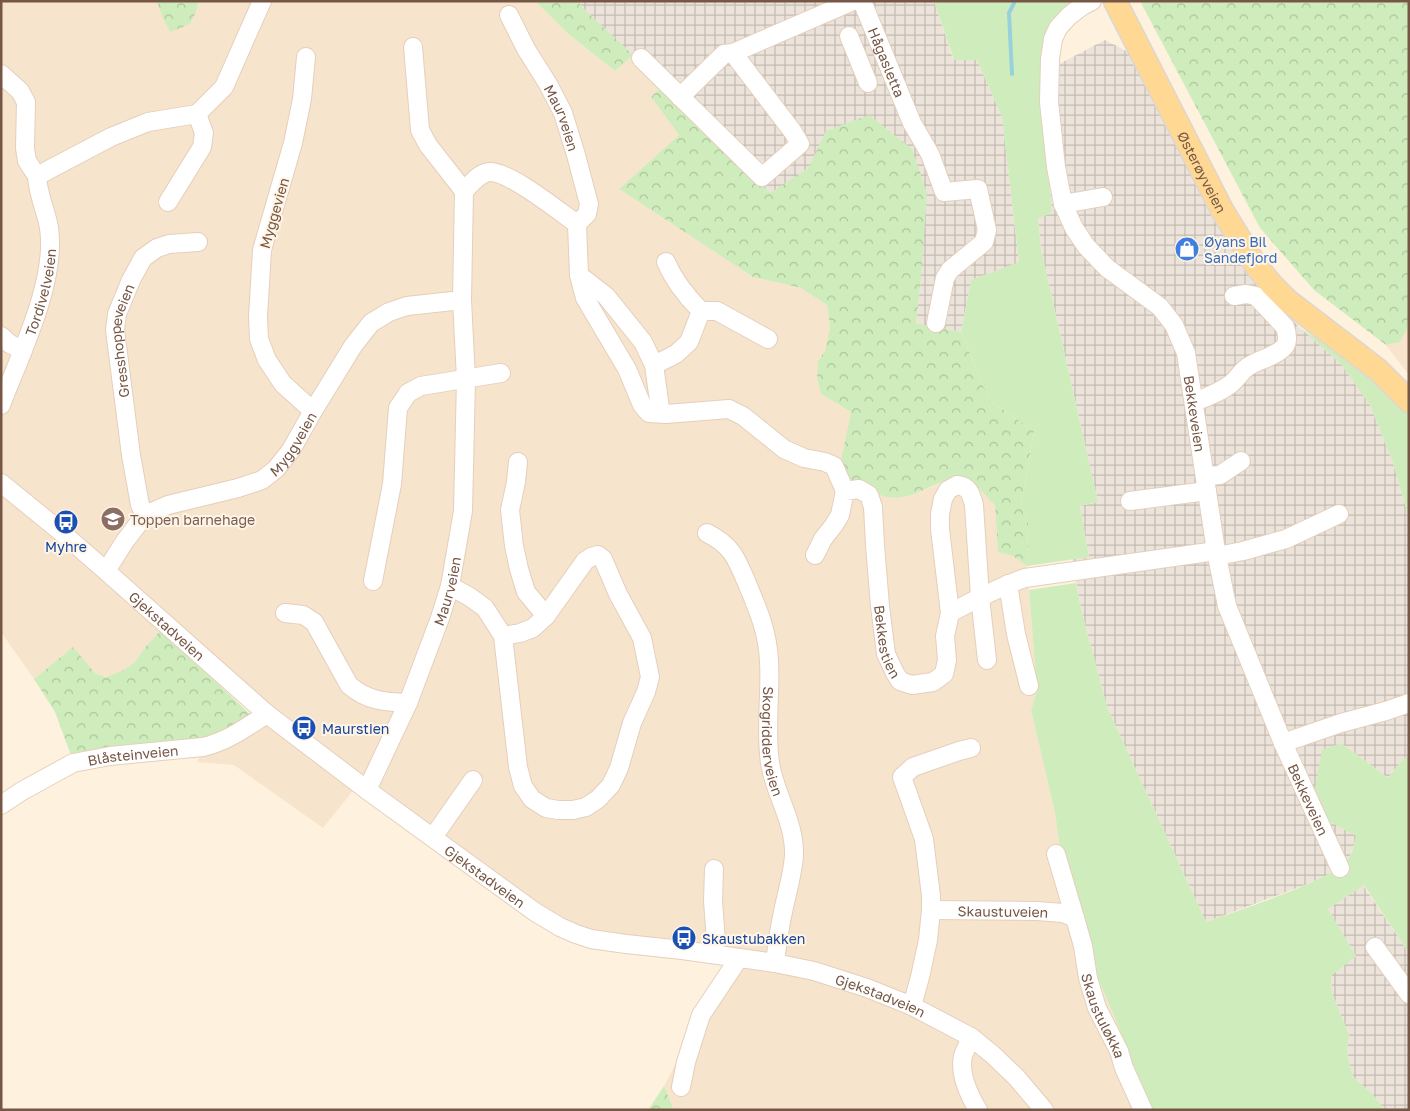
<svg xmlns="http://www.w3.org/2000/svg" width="1410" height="1111" font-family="'Golos Text',sans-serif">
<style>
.residential{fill:#f7e4cc}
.industrial{fill:url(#industrial-grid)}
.grass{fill:#cfedbc}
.forest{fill:url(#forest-crowns)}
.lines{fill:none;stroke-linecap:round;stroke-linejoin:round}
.stream{stroke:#96d1dc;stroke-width:4}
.minor-casing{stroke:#e5cfbc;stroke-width:20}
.major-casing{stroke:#ded6d2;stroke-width:25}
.minor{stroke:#fff;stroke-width:18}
.major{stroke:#ffd894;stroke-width:22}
.labels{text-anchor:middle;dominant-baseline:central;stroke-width:4;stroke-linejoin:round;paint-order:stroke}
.street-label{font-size:14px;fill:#765644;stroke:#fff5e6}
.shop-label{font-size:14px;fill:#366cbe;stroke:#fff5e6;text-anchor:start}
.education-label{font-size:14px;fill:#785e54;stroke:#fff5e6;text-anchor:start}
.transit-label{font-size:14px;fill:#164399;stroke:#fff5e6;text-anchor:start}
</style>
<defs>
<pattern id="industrial-grid" width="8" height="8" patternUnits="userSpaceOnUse" patternTransform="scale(1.25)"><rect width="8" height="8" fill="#ece3db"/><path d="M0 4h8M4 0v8" fill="none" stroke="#c4bbb3"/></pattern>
<pattern id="forest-crowns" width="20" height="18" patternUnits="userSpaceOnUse" patternTransform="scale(1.25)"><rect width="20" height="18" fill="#cfedbc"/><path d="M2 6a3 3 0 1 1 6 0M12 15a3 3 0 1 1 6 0" fill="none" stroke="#adc39a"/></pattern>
</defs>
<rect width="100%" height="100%" fill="#fef2de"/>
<!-- residential -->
<g class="residential">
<polygon points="1,1 157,1 162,16 196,12 199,1 535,1 567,33 615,71 633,55 664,84 651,97 679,135 619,189 753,277 801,288 827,305 830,327 825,351 818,361 821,394 851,412 841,460 881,496 902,497 920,492 946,480 956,477 969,479 995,505 998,552 1013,555 1027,566 1037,691 1031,710 1055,813 1068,908 1117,1023 1150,1110 674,1110 664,1086 687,1042 742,952 592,934 567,924 527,897 363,778 323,828 234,765 197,762 207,742 263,707 161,630 146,646 135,662 122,671 104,677 95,673 72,648 34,679 1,632"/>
<polygon points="1409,325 1409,375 1386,345 1400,342"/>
</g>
<!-- industrial -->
<g class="industrial">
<polygon points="578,1 934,1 953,59 977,60 1002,117 1019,263 971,280 961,332 916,323 921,279 912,149 869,116 826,131 808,168 770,194 694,113 583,8"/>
<polygon points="1105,40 1132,54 1260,287 1300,328 1341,364 1370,405 1393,463 1409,518 1409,756 1403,759 1388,778 1341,743 1328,821 1357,836 1349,859 1331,873 1310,883 1206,922 1107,707 1081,609 1072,559 1089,557 1080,506 1098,502 1041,249 1038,219 1052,212 1041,104 1042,73"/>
<polygon points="1363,885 1409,953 1409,1110 1385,1110 1372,1094 1353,1077 1347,1053 1349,1035 1332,993 1331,975 1356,956 1328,909"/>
</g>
<!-- grass -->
<g class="grass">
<polygon points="934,1 1071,1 1046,38 1041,104 1052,212 1038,219 1041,249 1098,502 1080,506 1089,557 1027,566 1028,523 1021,506 1034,431 989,400 961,332 971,280 1019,262 1002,117 977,60 954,60"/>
<polygon points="1300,328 1357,364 1409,411 1409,518 1393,463 1370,405 1341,364"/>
<path d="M1076,583l5,26 26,98 99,215c26,-10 132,-43 143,-64 4,-6 5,-15 7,-22l-28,-15 -14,-28 8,-43 19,-7 47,35 15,-19 6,-3v197l-45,-68 -36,24 28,47 -25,20 1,17 17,42 -2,18 6,24 19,17 13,16h-235l-33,-87 -49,-115 -13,-95 -24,-103 6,-19 -8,-101z"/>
</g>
<!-- forest -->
<g class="forest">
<polygon points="157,1 199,1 196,12 190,24 170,32 162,16"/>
<polygon points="535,1 578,1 583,8 633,55 615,71 567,33"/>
<polygon points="1140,1 1409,1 1409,325 1400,342 1386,345 1314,290 1260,228"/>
<path d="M664,84l30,29 76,80 38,-25 18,-37 43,-16 43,34 15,44 -6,86 -5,44 45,9 28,68 45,31 -13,75 7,17 -1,43 -14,-10 -15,-4 -3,-47c-7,-6 -20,-23 -28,-26 -20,-7 -44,16 -65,18 -20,3 -37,-7 -54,-17l-7,-20 10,-48 -30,-18 -4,-17 1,-16 7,-10 5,-24 -3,-22 -26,-17 -48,-11 -134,-88 60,-54 -28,-38z"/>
<polygon points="161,630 252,716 207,742 72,758 55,712 34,679 73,647 95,673 105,677 122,671 135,662 146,646"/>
<polygon points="664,1086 674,1110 648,1110"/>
</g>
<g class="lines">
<!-- stream -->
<polyline class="stream" points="1012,74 1009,13 1015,1"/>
<defs>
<g id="minor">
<path id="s1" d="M862,1l50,122 18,31 14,38 34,-3 9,41 -3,12 -34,28 -5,8 -9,45"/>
<path id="s2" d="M1092,1l-10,5 -13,10 -11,12 -5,11 -3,20 -1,43 7,65 7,37 11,24 12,18 21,22 53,39 14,18 12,28 30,198 11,55 56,137 57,125"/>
<path id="s3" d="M509,15l17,34 22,35 15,29 13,42 13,49 -2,10 -10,10 2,51 6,23 42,71 15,36 7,8 17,1 63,-5 14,7 41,33 20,9 21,4 9,4 11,25"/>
<polyline points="849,36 868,83"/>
<polyline points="413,47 420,130 428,145 464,191"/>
<polyline points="306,57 302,99 293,143 262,250 258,317 259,339 267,360 283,384 313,411"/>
<polyline points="641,58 762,177 800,144 793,132 733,53"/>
<polyline points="1,74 20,91 26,102 25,148 27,161 37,176"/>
<polyline points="680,97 724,54 733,53 853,1"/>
<polyline points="168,202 202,147 204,133 197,114"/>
<polyline points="1063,204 1103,197"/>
<path d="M666,262c8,19 21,35 35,49h16l51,28"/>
<polyline points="579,275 606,296 643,342 654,365 660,408 662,412 666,414"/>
<polyline points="1,336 10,344 23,350"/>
<polyline points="654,365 676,354 689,342 701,311"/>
<path d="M1194,402c13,-5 27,-10 38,-19 7,-6 10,-14 19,-18 10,-6 26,-9 34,-19 3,-5 2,-13 0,-19l-29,-31 -10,-2 -12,2"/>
<path id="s4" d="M1,405c19,-50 56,-124 48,-177 -3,-18 -11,-32 -12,-52l74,-39 37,-15 49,-8 27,-27 38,-86"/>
<polyline points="518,462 516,482 510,510 514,546 519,569 526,592 546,616"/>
<polyline points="1205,476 1220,475 1241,461"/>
<path id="s5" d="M1,483l59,48 46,40 161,143 100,76 168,122 25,15 16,7 15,5 35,5 56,6 93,13 39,8 53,17 45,18 59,31 22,18 24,23 27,32"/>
<polyline points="1130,501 1207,491"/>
<path id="s6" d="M145,515l-5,-10 -9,-50 -16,-125 2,-16 14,-34 12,-22 14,-10 12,-4 29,-2"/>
<path id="s7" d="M707,533c24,12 29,24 39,48 11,26 22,51 23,80 2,34 -4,68 1,102 5,32 25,59 24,92 -1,17 -6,34 -10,52 -4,18 -7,37 -9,56"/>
<path id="s8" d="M815,555l8,-16 11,-14 6,-10 5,-24 14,-2 10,6 4,12 2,38 5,61 6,48 9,19 5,8 12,4 21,-3 11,-8 3,-14 -2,-24 5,-23c24,-13 49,-26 75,-35l191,-27"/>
<polyline points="1217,556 1243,551 1286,539 1339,514"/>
<path id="s9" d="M106,571l19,-30 20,-26 23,-10 70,-17 24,-8 14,-11 15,-19 22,-39 40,-65 18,-23 18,-11 18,-6 55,-6"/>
<polyline points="373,581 392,484 398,408 408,393 421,386 501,373"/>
<polyline points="1008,584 1016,634 1029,686"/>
<polyline points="450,586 470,597 485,608 503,636 518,767 523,786 532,799 546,808 558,810 573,810 586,807 598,799 611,785 619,768 632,723 646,692 650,677 642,638 618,594 603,559 598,555 591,557 585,561 546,616 533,628 520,633 503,636"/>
<path d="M285,613l18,2 11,7 35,63c18,16 36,17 59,18"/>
<path d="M950,613l-10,-84v-15l3,-15 5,-9 9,-5c12,1 14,9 17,20l6,92 7,63"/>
<polyline points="1283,743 1341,723 1386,711 1409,703"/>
<path id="s10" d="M367,790l41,-87 32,-85 10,-32 13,-75 3,-132 -4,-79 2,-109c7,-7 15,-18 25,-19 19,-2 71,40 88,52"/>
<path id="s11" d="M1,805l21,-14 51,-28 37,-7 93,-9c25,-6 42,-19 64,-33"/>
<polyline points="438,830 473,780"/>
<path id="s12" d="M1056,854l19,64 8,28 5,32 9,30 22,43 5,17 19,42"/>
<path id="s13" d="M931,910l106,1 26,2 12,5"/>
<polyline points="1375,947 1409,994"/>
<polyline points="713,954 716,941 713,901 714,869"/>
<polyline points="912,1006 920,977 928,940 931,910 931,896 924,839 902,777 913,767 959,751 971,748"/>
<path d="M971,1037c-2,6 -6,13 -8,19 -4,18 6,39 15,54"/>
<polyline points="681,1087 686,1062 701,1015 739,958"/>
</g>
<g id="major">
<path id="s14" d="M1115,1l107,209 35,57 15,18 16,16 90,69 31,31"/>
</g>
</defs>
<!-- minor casing -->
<use href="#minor" class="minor-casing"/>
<!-- major casing -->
<use href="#major" class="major-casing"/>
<!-- minor -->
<use href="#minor" class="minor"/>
<!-- major -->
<use href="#major" class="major"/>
</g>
<!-- icons -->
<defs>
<symbol id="shop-disc" viewBox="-11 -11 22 22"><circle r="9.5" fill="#3f7fe0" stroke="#fff5e6"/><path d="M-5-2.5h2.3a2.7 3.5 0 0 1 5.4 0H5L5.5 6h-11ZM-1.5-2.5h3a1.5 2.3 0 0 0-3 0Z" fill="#fff"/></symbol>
<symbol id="school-disc" viewBox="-11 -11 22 22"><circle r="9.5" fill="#8d6e63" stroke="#fff5e6"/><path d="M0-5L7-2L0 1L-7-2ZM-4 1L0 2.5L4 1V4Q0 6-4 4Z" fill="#fff"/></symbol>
<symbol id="bus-disc" viewBox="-11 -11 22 22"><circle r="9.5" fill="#1a4fb4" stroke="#fff5e6"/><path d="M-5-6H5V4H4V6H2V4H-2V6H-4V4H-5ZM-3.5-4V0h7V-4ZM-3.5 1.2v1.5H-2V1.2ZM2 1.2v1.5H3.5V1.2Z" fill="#fff"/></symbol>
</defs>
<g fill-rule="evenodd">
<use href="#shop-disc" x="1173" y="235" width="28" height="28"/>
<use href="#school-disc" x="99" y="505" width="28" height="28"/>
<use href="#bus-disc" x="52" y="508" width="28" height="28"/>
<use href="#bus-disc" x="290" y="714" width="28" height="28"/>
<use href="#bus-disc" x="670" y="924" width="28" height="28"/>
</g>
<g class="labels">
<!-- street labels -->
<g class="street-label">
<text stroke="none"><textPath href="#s1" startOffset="66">Hågasletta</textPath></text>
<text stroke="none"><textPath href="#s3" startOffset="116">Maurveien</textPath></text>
<text stroke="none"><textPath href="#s14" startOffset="192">Østerøyveien</textPath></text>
<text transform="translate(274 213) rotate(-74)">Myggevien</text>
<text stroke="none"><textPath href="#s4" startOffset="120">Tordivelveien</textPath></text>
<text stroke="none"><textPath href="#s6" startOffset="178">Gresshoppeveien</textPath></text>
<text stroke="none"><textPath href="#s2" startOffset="481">Bekkeveien</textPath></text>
<text stroke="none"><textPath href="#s9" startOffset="239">Myggveien</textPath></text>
<text stroke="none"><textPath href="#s10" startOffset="215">Maurveien</textPath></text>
<text stroke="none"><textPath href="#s5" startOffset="219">Gjekstadveien</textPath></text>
<text stroke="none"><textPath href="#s8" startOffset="246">Bekkestien</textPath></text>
<text stroke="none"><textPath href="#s7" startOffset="228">Skogridderveien</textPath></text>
<text stroke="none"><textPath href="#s11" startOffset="144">Blåsteinveien</textPath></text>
<text stroke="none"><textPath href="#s2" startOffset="886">Bekkeveien</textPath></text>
<text stroke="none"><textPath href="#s5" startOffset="624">Gjekstadveien</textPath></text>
<text stroke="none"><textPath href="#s13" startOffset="72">Skaustuveien</textPath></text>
<text stroke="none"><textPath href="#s5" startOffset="1044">Gjekstadveien</textPath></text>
<text stroke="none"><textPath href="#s12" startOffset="169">Skaustuløkka</textPath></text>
</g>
<!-- shop labels -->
<g class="shop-label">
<text x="1204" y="241">Øyans Bil<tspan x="1204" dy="16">Sandefjord</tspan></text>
</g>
<!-- education labels -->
<g class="education-label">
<text x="130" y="519">Toppen barnehage</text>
</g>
<!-- transit labels -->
<g class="transit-label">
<text x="66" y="546" text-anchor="middle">Myhre</text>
<text x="322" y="728">Maurstien</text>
<text x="702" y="938">Skaustubakken</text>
</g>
</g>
<!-- border -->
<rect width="1410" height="1111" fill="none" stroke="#765644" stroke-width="5"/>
</svg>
